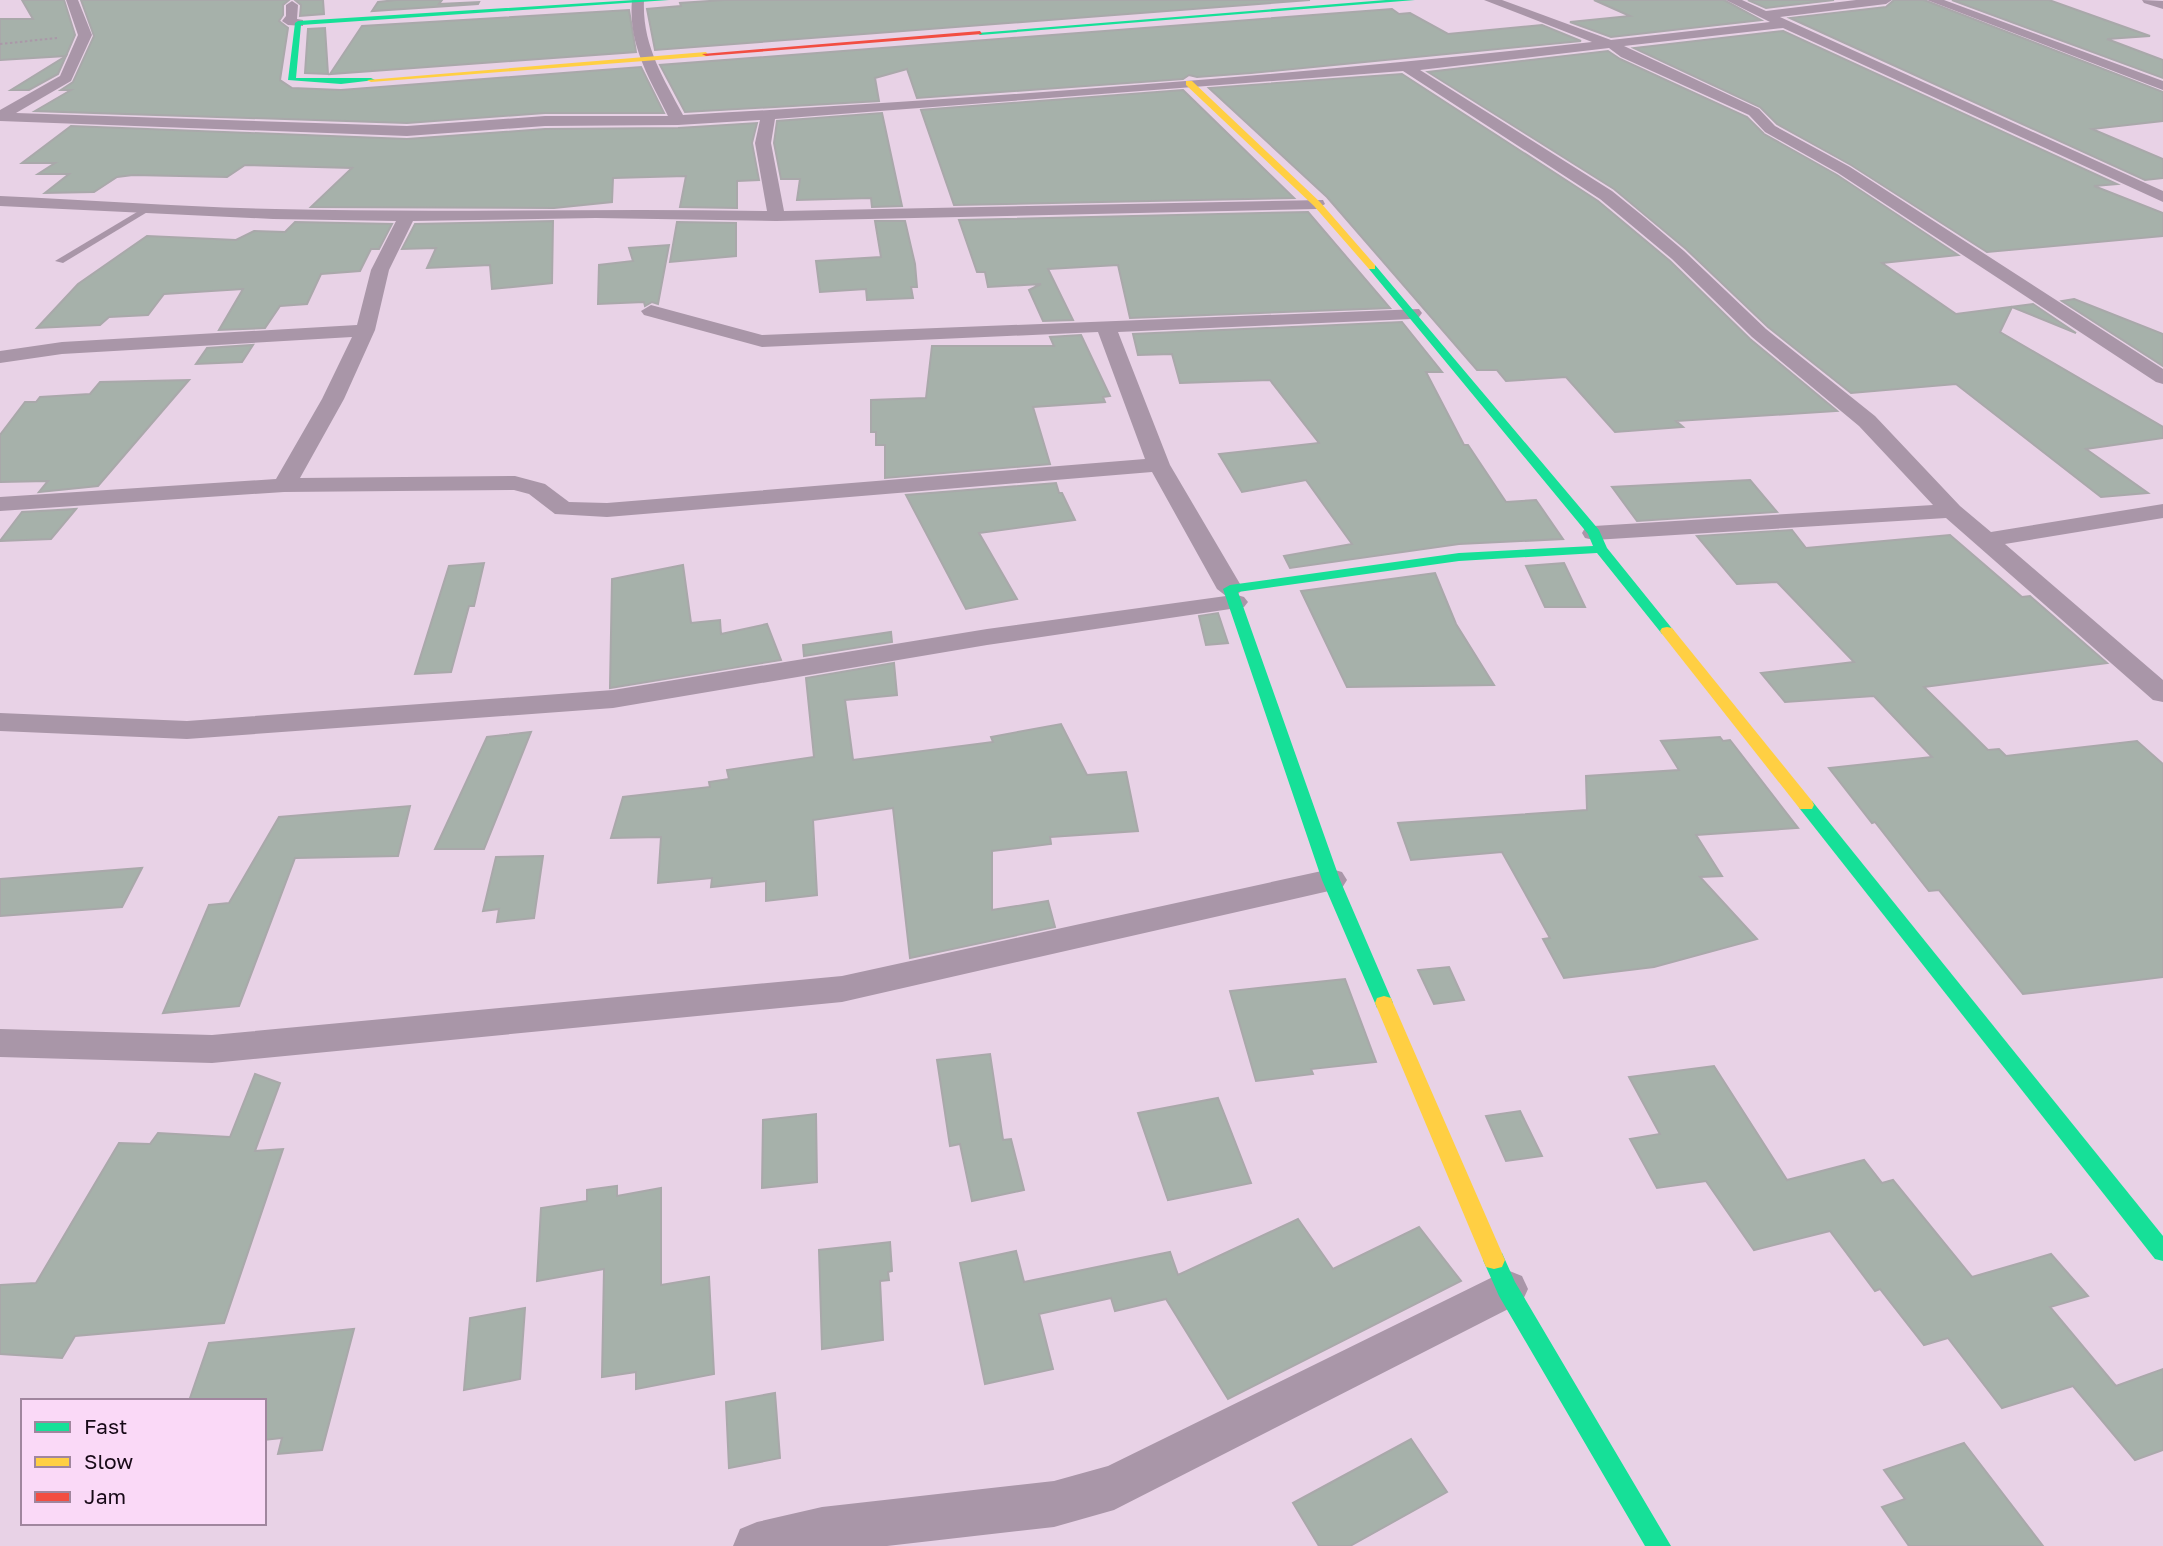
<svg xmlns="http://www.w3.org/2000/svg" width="2163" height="1546" font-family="'Golos Text',sans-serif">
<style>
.building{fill:#a6b1aa;stroke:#a9a8aa;stroke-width:2}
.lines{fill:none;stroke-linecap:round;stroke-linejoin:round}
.path{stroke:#aa98a8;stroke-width:2;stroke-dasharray:2.5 2.5;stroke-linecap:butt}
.lane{fill:#a996a8;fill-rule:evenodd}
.street{fill:#a996a8;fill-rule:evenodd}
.fast{fill:#16e098;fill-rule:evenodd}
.slow{fill:#ffcf43;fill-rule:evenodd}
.jam{fill:#f24e42;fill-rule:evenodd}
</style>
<rect width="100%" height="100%" fill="#e8d2e6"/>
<!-- building -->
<g class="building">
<polygon points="22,0 64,0 75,35 66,56 0,60 0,19 33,19"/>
<polygon points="81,0 289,0 283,5 283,15 279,21 288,28 280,80 292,88 341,90 641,67 664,113 545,113 407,123 35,111 71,90 61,90 73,82 94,36"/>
<polygon points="295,0 323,0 324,14 300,16 301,5"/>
<polygon points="396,0 442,0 439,4 479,2 478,4 372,11 378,2"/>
<polygon points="724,0 1310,0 655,50 647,9 681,6 680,3"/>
<polygon points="1594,0 1724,0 1761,20 1611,37 1570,22 1630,16"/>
<polygon points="1748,0 1834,0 1766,8"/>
<polygon points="1894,0 1924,0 2163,92 2163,121 2092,129 2163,159 2163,178 2145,180 1790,18 1886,7"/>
<polygon points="1952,0 2049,0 2150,36 2107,39 2163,60 2163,78"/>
<polygon points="1392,9 1399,14 1410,13 1448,34 1542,25 1581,41 1251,73 1197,77 1189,75 1183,79 917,98 907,69 875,78 879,101 685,112 660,65"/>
<polygon points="629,10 636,52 330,74 362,26"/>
<polygon points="325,28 328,74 305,73 308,29"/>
<polygon points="1783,31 2117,184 2094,186 2163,213 2163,236 1987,252 1851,165 1777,124 1760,107 1634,48"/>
<polygon points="1608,51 1620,59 1747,117 1764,134 1837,175 1958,255 1882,263 1956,314 2033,304 2076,333 2012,307 2000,332 2163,427 2163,438 2086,449 2148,493 2101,497 1956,384 1851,393 1768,327 1686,249 1614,189 1428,72"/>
<polygon points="66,56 58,74 29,90 11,90"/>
<polygon points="1402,74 1598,201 1670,261 1750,339 1837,411 1676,421 1683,427 1615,432 1566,377 1506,381 1497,370 1477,370 1327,197 1209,88"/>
<polygon points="1183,90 1294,198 954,205 921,110"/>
<polygon points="882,113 902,206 872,207 871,198 797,200 800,179 781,179 774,143 777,121"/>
<polygon points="757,123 752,143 759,180 737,181 737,208 680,207 686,176 613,178 612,202 554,208 311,207 352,168 245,165 227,177 133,175 117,177 94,192 45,193 69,174 38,174 55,163 22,163 71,126 407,139 545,129 678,128"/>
<polygon points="1308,212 1390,308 1130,318 1118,265 1048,269 1073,320 1043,321 1029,290 1041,284 988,287 985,272 977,272 959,220"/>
<polygon points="553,221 552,283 492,289 490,265 427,268 436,248 402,249 415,224"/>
<polygon points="875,221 905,221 915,264 917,287 911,287 913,298 867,300 866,289 820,292 816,261 881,257"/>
<polygon points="295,222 392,224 379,249 371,249 360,271 321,274 307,304 280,306 265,328 219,330 243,289 164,294 148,315 109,317 100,325 37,328 78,284 147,236 236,240 254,231 285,232"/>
<polygon points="677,222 736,223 736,256 670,262"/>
<polygon points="669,245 658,304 652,302 645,306 644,302 598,304 599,265 633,261 629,248"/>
<polygon points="2074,299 2163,334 2163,366 2062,301"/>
<polygon points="1402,322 1442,372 1426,372 1464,445 1468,445 1506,502 1536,500 1563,539 1459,544 1290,568 1284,556 1352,544 1306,480 1242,492 1219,454 1319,443 1270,380 1180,383 1172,354 1138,355 1133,334"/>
<polygon points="1081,335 1110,396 1103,397 1105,402 1033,407 1050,464 885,478 885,445 876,445 876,432 871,432 871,400 926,398 932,346 1054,346 1050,337"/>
<polygon points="253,345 242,362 196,364 207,348"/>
<polygon points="189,380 98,486 39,492 48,481 0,482 0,435 25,402 36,402 40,397 90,394 100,382"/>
<polygon points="1750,480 1777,512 1637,521 1612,487"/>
<polygon points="1056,483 1059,493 1062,493 1075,520 979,533 1017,599 966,609 906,495"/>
<polygon points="76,509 51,539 0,541 22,512"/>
<polygon points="1792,530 1806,548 1950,535 2022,597 2030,596 2107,663 1924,687 1988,750 1999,749 2006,756 2137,741 2163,764 2163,977 2023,994 1939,890 1929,891 1875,822 1872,823 1829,768 1932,757 1874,696 1785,702 1761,673 1854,662 1777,582 1737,584 1697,536"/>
<polygon points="484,563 474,606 469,606 451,672 415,674 449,566"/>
<polygon points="1564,563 1585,607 1545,607 1526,566"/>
<polygon points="683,565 691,623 720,620 721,634 767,624 781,660 610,688 612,579"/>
<polygon points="1435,573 1456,624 1494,685 1347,687 1301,591"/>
<polygon points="1218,613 1228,643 1206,645 1199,616"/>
<polygon points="891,632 892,642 804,656 803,645"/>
<polygon points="894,663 897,695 845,700 853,760 993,742 991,737 1061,724 1087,775 1126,772 1138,831 1050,837 1051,844 992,851 992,910 1048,901 1055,927 910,958 893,808 813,820 817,895 766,901 766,881 711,887 712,878 658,883 661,837 611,838 623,797 710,787 709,782 729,779 727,770 814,757 806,678"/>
<polygon points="531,732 484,849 435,849 487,737"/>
<polygon points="1720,737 1723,741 1730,740 1798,828 1696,835 1722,876 1700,877 1757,939 1654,967 1564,978 1543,939 1550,938 1502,852 1411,860 1398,823 1587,810 1586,776 1679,770 1661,741"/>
<polygon points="410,806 398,856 295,858 239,1006 163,1013 209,905 229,903 279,817"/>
<polygon points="543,856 534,918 497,922 499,909 483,911 496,857"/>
<polygon points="142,868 122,907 0,916 0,879"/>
<polygon points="1449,967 1464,1000 1434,1004 1418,970"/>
<polygon points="1345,979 1376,1062 1311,1069 1313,1074 1256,1081 1230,991"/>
<polygon points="990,1054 1003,1140 1011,1139 1024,1190 972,1201 960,1144 950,1146 937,1060"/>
<polygon points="1714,1066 1787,1180 1864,1160 1882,1183 1893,1180 1972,1277 2051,1254 2088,1296 2050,1307 2116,1386 2163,1369 2163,1450 2135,1460 2073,1386 2002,1408 1948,1338 1924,1345 1880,1289 1875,1291 1830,1231 1754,1250 1706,1181 1657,1188 1630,1139 1660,1134 1629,1077"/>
<polygon points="255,1074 280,1083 255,1151 283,1149 224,1323 75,1336 62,1358 0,1354 0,1285 36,1283 119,1143 150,1144 158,1133 230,1137"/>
<polygon points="1218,1098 1251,1183 1168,1200 1138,1113"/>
<polygon points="1520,1111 1542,1156 1506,1161 1486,1116"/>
<polygon points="816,1114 817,1182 762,1188 763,1120"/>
<polygon points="617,1186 617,1196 661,1188 661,1285 709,1277 714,1374 636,1389 636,1372 602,1377 604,1269 537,1281 541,1208 587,1201 587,1190"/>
<polygon points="1298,1219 1333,1269 1419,1227 1461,1281 1228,1399 1166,1299 1115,1311 1111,1298 1039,1314 1053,1369 985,1384 960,1263 1016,1251 1024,1282 1170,1252 1178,1275"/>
<polygon points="890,1242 892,1271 888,1272 889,1280 880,1281 883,1340 822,1349 819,1250"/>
<polygon points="525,1308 520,1379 464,1390 470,1318"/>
<polygon points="354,1329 322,1450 278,1454 282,1438 264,1440 264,1401 189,1401 209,1343"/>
<polygon points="775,1393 780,1458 729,1468 726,1402"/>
<polygon points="1411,1439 1447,1492 1350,1546 1319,1546 1293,1503"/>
<polygon points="1964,1443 2043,1546 1909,1546 1882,1507 1905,1499 1884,1470"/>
</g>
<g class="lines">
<!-- path -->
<polyline class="path" points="0,44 57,38"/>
<!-- lane -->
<polygon class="lane" points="147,206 154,208 63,263 55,261"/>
<!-- street -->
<g class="street">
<path d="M66,0h12l14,35 -21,46 -55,32 391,13 138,-10h123c-19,-39 -40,-71 -36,-116h12c-2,45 19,77 39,115 303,-17 607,-39 909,-73l-108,-42h18l109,40 159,-18 -44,-22h16l24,11 90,-11h36l-6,4 -106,13 383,174v11l-380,-174 -159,18 135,63 16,17 75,41 313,202v15l-7,-2 -318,-209 -73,-41 -16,-17 -128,-58 -12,-9 -189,22 192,121 32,26 40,34 82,78 109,87 85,90 31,26 172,-28v14l-158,26 158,136v22l-10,-2 -207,-182 -352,22 -9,-2 -3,-5 3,-5 9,-2 339,-21 -74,-79 -107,-89 -80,-78 -72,-60 -197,-128 -628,48 -4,24 13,68 539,-11 2,4 -8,5 -541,12 -180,-3 -183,3 -24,49 -14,60 -31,69 -44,79 215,-2 30,8 24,18 38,1 538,-44 -47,-127 -336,15 -118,-32 -3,-4 10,-6 111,30 657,-26 3,4 -3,4 -7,2 -294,13 52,133 73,124 -6,6 7,2 4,5 -4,5 -257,38 -374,63 -426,31 -187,-8v-18l187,8 426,-31 374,-61 239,-33 -9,-7 -65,-117 -545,45 -52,-3 -26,-20 -15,-4 -230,2 -284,19v-14l276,-18 46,-80 30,-62 -290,17 -62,9v-12l62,-9 295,-17 14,-55 25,-49 -123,-2 -273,-13v-10c92,4 183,11 275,13 164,4 328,-1 492,2l-12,-68 5,-23 -82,5 -133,1 -138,10 -407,-15v-11l60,-34 18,-41z"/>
<polygon points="1927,0 1944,0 2163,81 2163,90"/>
<polygon points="2142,0 2163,1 2163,9 2144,3"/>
<polygon points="292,1 298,5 297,19 303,20 303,26 288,25 282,21 286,16 286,5"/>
<polygon points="1331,869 1342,872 1347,880 1342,888 842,1002 212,1063 0,1057 0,1029 212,1035 842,976"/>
<polygon points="1507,1270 1522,1276 1528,1289 1522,1302 1114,1510 1054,1527 887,1546 733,1546 740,1529 757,1522 822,1507 1054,1481 1108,1466"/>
</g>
<!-- fast -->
<g class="fast">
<polygon points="635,0 669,0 301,25 296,78 371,78 375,80 341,84 288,80 295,23 298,21"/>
<polygon points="1386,0 1415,0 980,35 977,33"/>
<polygon points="1369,265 1375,265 1599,530 1607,548 1674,631 1667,635 1662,634 1597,553 1459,561 1238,592 1340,880 1393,1003 1391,1008 1384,1010 1377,1008 1375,1003 1322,880 1223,589 1230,585 1459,553 1593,546 1588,534 1369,269"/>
<polygon points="1806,800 1812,801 2163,1236 2163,1261 2155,1259 1800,809 1798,805 1800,801"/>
<polygon points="1494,1251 1502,1253 1515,1282 1671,1546 1645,1546 1499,1296 1483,1260 1486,1253"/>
</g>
<!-- slow -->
<g class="slow">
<polygon points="706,52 709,56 371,82 367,80"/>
<polygon points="1186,81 1192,81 1320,202 1375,265 1375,269 1369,269 1314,206 1186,85"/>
<polygon points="1667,627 1672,628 1812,801 1814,805 1812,809 1800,809 1662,634 1660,631 1662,628"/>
<polygon points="1384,996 1391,998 1393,1003 1505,1260 1502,1267 1494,1269 1486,1267 1483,1260 1375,1003 1377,998"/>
</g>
<!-- jam -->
<polygon class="jam" points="980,31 982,34 706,56 702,54"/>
</g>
<!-- legend -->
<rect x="21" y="1399" width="245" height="126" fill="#fad9f7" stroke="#a0869e" stroke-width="2"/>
<rect x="35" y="1422" width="35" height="10" fill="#16e098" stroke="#a0869e" stroke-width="2"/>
<text x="84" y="1434" font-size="21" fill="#180a18">Fast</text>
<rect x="35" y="1457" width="35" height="10" fill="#ffcf43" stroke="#a0869e" stroke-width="2"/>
<text x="84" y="1469" font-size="21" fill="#180a18">Slow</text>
<rect x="35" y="1492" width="35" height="10" fill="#f24e42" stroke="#a0869e" stroke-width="2"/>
<text x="84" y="1504" font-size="21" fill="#180a18">Jam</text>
</svg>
